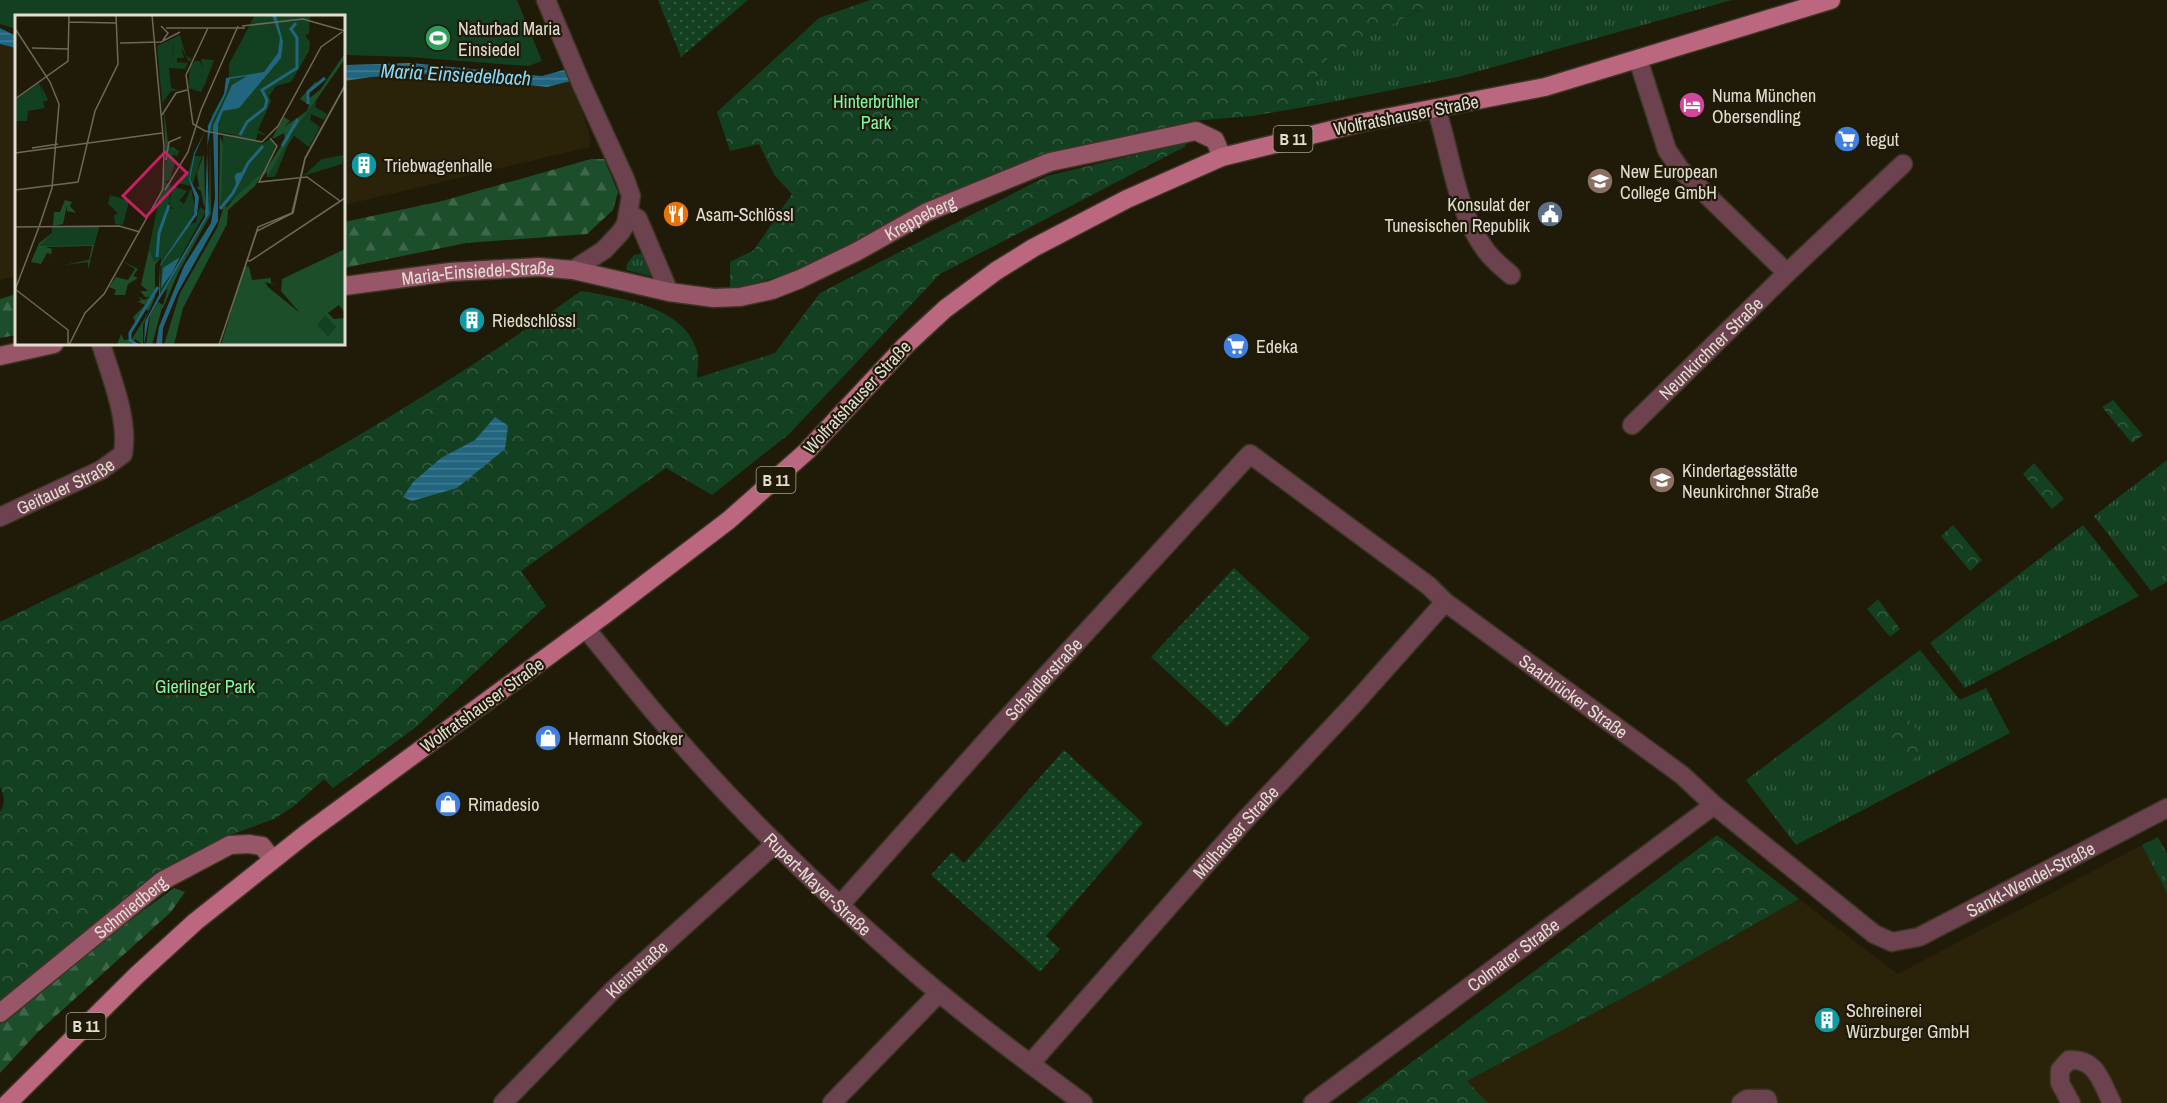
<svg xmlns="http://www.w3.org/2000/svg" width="2167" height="1103" font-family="'Archivo Narrow',sans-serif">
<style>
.built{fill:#2b2309}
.grass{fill:url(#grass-tufts)}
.forest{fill:url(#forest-firs)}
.park{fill:url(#park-crowns)}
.garden{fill:url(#garden-dots)}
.pitch{fill:#144022}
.water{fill:url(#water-rules)}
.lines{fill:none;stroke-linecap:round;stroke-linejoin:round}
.street-casing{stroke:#3b3524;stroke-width:21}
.secondary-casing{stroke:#3b3524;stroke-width:21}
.primary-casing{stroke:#3b3524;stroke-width:21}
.street{stroke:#6b424d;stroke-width:18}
.secondary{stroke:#985769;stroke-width:18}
.primary{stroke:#bb677f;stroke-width:18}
.labels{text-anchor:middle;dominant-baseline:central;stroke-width:4.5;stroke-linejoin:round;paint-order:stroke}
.shield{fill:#201a08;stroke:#a7a295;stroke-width:1.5}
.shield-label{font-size:16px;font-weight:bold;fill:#e1ddd2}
.poi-label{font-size:18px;fill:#e1ddd2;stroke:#201a08;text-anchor:start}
.park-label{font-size:18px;fill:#82f8a4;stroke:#201a08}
.street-label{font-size:18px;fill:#e1ddd2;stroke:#201a08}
.water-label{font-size:20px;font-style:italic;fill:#87d9fe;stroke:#201a08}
.inset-river{fill:none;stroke:#22657f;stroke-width:3}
.inset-road{fill:none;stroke:#6d6859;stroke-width:1.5}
.view{fill:#c42261;fill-opacity:0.15;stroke:#c42261;stroke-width:3}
.inset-edge{fill:none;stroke:#e1ddd2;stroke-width:3}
</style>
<defs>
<pattern id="grass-tufts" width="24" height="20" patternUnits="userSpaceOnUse" patternTransform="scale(1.5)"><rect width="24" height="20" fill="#144022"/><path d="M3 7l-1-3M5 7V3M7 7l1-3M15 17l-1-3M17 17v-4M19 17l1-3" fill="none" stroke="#365b41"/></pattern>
<pattern id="forest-firs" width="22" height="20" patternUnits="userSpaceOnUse" patternTransform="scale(1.5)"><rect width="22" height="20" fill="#1d4e2c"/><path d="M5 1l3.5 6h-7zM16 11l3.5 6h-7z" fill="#3e674a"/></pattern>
<pattern id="park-crowns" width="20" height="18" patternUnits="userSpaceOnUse" patternTransform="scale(1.5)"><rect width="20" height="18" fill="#144022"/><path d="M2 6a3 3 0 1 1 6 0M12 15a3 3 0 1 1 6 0" fill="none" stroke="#365b41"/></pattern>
<pattern id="garden-dots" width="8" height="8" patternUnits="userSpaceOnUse" patternTransform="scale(1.5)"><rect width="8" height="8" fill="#144022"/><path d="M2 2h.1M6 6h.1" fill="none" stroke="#365b41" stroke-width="1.8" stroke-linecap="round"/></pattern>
<pattern id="water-rules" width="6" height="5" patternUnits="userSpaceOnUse" patternTransform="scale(1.5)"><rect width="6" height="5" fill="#22657f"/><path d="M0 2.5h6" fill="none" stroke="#427b90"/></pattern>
</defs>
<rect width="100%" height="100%" fill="#201a08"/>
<!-- built -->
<g class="built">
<polygon points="0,44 16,48 16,276 0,280"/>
<polygon points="428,74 547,87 571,81 589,132 590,147 344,205 344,81 372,77"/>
<polygon points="2142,845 2167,893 2167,1103 1488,1103 1467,1081 1662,977 1799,899 1898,974"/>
</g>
<!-- grass -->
<g class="grass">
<polygon points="1439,0 1732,0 1458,77 1316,105 1312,86 1328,57"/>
<polygon points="643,253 652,271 650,276 626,270 627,264 634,255"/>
<polygon points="2167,460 2167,582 2151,591 2094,516"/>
<polygon points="2083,525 2139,596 1965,688 1930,643"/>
<polygon points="1920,650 1960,700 1986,688 2010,733 1796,845 1746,780"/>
<polygon points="2158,837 2167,854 2167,893 2142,845"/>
</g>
<!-- forest -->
<g class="forest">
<polygon points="591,159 604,159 618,192 613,210 587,234 466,243 344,268 344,222 442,201"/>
<polygon points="16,294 16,335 0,338 0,299"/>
<polygon points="174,888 185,892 171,912 38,1032 0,1073 0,1024 103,940"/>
</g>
<!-- park -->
<g class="park">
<polygon points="870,0 1439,0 1328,57 1312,86 1316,105 1252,116 1192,121 1057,153 859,240 800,270 730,291 730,262 754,250 792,194 775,176 759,144 730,151 717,112 819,18"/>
<path d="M1184,143l2,3 -246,128 -151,160 -77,61 -46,-27 -145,103 25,35 -130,121 -83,61 -9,-9 -30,27 -20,13 -52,19 -65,37 -157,126v-189c6,-8 4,-17 0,-26v-164c120,-59 241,-117 356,-185 77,-46 152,-94 225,-146 41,7 107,16 117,64 1,7 -1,16 -1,23l78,-25 45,-60 227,-117z"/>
<polygon points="2113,400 2143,435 2132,443 2102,407"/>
<polygon points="2034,463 2064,499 2052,509 2023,474"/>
<polygon points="1953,525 1982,560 1970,571 1941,536"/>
<polygon points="1878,599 1900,629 1890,637 1867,609"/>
<polygon points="1907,717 1929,745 1908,764 1884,736"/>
<polygon points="1717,835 1799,899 1662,977 1467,1081 1488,1103 1357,1103"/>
</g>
<!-- garden -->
<g class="garden">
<polygon points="658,0 748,0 681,57"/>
<polygon points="1234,568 1310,638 1227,727 1151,657"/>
<polygon points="1064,750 1143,823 1046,936 1060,949 1040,972 931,875 952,852 964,863"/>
</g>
<!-- pitch -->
<polygon class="pitch" points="0,0 517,0 542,61 528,66 410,57 344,55 344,16 16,16 16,29 0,24"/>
<!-- water -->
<g class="water">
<polygon points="0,28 16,36 16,48 0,44"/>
<polygon points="411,63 542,76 567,69 571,81 547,87 428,74 372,77 344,81 344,65"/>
<polygon points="495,417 508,426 505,449 457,488 412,501 403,497 413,482 441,458 475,440"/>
</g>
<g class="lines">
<defs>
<g id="street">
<polyline points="546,0 581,83 625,179 631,196 626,224 620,233 604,250 573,270"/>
<polyline points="1638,59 1667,150 1680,169 1787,273"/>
<path d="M1436,108c16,48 19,103 51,144 7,9 16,16 24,23"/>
<polyline points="629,213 638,219 669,292"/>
<path id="s1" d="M1632,425l155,-152 116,-109"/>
<path id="s2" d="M0,517l101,-47 22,-16c6,-35 -12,-77 -22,-110"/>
<path id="s3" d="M586,629c25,30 49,61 75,91 74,87 157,168 243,243 57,50 118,95 179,140"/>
<path id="s4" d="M840,905l156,-175 254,-276 179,132 16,16 237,173 32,30 160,129 18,8 27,-5 248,-129"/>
<path id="s5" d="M1030,1064l215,-244 109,-116 91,-102"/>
<path id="s6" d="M503,1103l109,-112 164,-148"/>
<polyline points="832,1103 939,993"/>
<path id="s7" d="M1313,1103l401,-298"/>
<polyline points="1741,1103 1747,1099 1767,1099 1768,1103"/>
<path d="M2071,1103l-11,-20v-13l9,-10c28,-2 32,22 43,43"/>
</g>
<g id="secondary">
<path id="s8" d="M344,286l106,-14 89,-5 34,3 96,22 45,6 26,-1 32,-7 28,-11 56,-27 71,-40 123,-50 146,-31 19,9 7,17"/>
<polyline points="0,356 54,344"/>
<path id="s9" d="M0,1013l162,-132 68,-36 19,-1 13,2 11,14"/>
</g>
<polyline id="primary" points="8,1103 137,975 195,922 307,833 607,613 729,520 807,451 905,346 945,309 996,271 1033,248 1127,199 1222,157 1364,122 1545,87 1831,0"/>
</defs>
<!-- street casing -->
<use href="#street" class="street-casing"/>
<!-- secondary casing -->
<use href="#secondary" class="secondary-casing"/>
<!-- primary casing -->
<use href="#primary" class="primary-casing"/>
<!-- street -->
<use href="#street" class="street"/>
<!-- secondary -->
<use href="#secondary" class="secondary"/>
<!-- primary -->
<use href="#primary" class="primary"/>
</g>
<!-- icons -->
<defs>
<symbol id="stadium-disc" viewBox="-11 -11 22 22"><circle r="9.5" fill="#2e9e5b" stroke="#201a08"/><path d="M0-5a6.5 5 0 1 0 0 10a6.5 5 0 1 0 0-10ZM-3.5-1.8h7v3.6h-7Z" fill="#fff"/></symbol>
<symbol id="hotel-disc" viewBox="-11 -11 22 22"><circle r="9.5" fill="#d1479c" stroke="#201a08"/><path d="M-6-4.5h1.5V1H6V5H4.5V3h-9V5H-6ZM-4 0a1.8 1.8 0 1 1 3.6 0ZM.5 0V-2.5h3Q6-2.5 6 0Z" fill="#fff"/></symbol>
<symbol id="supermarket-disc" viewBox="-11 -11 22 22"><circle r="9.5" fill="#3f7fe0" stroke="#201a08"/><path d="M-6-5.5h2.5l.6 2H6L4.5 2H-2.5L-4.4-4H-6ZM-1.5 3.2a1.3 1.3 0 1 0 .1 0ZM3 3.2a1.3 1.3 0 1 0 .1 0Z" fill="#fff"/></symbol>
<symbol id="building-disc" viewBox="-11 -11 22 22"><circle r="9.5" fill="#0f9aa8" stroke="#201a08"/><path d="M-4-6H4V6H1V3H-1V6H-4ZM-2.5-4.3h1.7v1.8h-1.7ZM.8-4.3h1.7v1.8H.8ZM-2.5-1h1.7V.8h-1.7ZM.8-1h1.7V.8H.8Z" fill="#fff"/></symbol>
<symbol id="university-disc" viewBox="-11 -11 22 22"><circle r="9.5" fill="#8d6e63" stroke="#201a08"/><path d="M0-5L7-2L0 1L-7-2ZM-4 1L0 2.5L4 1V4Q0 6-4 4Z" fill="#fff"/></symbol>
<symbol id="restaurant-disc" viewBox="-11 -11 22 22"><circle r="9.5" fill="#e8710a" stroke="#201a08"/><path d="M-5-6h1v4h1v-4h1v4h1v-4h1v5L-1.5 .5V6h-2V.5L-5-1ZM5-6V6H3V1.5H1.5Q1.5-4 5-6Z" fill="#fff"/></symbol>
<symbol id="civic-disc" viewBox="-11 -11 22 22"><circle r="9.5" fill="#5c6f8a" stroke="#201a08"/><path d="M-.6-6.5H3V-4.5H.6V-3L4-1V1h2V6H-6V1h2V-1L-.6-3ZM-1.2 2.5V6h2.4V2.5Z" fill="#fff"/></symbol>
<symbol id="school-disc" viewBox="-11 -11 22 22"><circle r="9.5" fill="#8d6e63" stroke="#201a08"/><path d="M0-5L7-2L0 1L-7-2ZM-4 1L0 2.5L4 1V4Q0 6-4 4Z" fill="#fff"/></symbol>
<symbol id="shop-disc" viewBox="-11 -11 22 22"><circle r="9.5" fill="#3f7fe0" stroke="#201a08"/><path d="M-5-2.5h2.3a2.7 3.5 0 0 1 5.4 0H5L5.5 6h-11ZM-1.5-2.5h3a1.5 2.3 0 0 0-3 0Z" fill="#fff"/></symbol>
</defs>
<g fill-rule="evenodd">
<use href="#stadium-disc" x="423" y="23" width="30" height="30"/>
<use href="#hotel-disc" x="1677" y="90" width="30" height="30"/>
<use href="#supermarket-disc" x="1832" y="124" width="30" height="30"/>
<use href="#building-disc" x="349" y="150" width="30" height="30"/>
<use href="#university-disc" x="1585" y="166" width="30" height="30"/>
<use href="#restaurant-disc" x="661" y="199" width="30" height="30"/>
<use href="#civic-disc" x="1535" y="199" width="30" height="30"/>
<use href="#building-disc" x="457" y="305" width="30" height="30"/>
<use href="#supermarket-disc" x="1221" y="331" width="30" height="30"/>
<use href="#school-disc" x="1647" y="465" width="30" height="30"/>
<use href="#shop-disc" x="533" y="723" width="30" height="30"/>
<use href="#shop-disc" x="433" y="789" width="30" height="30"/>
<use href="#building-disc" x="1812" y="1005" width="30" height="30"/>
</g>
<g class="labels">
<!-- shield labels -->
<g class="shield">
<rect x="1273.5" y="126" width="39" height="26" rx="4.5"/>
<rect x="756.5" y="467" width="39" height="26" rx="4.5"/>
<rect x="66.5" y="1013" width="39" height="26" rx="4.5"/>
</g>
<g class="shield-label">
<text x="1293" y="139">B 11</text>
<text x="776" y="480">B 11</text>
<text x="86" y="1026">B 11</text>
</g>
<!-- poi labels -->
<g class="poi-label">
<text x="458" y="28">Naturbad Maria<tspan x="458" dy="21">Einsiedel</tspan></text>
<text x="1712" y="95">Numa München<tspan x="1712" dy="21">Obersendling</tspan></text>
<text x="1866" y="139">tegut</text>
<text x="384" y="165">Triebwagenhalle</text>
<text x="1620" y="171">New European<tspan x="1620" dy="21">College GmbH</tspan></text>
<text x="1530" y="204" text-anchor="end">Konsulat der<tspan x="1530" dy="21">Tunesischen Republik</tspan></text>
<text x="696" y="214">Asam-Schlössl</text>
<text x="492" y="320">Riedschlössl</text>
<text x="1256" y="346">Edeka</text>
<text x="1682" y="470">Kindertagesstätte<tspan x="1682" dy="21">Neunkirchner Straße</tspan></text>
<text x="568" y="738">Hermann Stocker</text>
<text x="468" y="804">Rimadesio</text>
<text x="1846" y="1010">Schreinerei<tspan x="1846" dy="21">Würzburger GmbH</tspan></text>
</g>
<!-- park labels -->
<g class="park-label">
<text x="876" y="101">Hinterbrühler<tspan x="876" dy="21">Park</tspan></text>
<text x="205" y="686">Gierlinger Park</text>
</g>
<!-- street labels -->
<g class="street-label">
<text transform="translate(1406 115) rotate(-11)">Wolfratshauser Straße</text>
<text stroke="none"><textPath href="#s8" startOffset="598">Kreppeberg</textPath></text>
<text stroke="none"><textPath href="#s8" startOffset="135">Maria-Einsiedel-Straße</textPath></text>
<text stroke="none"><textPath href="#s1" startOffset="110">Neunkirchner Straße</textPath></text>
<text transform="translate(857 397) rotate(-47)">Wolfratshauser Straße</text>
<text stroke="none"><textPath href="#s2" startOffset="72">Geitauer Straße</textPath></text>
<text stroke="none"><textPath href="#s4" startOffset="304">Schaidlerstraße</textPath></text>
<text stroke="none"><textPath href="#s4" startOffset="1014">Saarbrücker Straße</textPath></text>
<text transform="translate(482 705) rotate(-36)">Wolfratshauser Straße</text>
<text stroke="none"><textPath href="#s5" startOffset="310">Mülhauser Straße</textPath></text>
<text stroke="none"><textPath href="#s4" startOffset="1570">Sankt-Wendel-Straße</textPath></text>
<text stroke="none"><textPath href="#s3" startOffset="345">Rupert-Mayer-Straße</textPath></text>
<text stroke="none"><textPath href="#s9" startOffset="168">Schmiedberg</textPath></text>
<text stroke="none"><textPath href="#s7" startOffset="249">Colmarer Straße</textPath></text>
<text stroke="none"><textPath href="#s6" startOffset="189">Kleinstraße</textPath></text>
</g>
<!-- water labels -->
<g class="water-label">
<text transform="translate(456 74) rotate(3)">Maria Einsiedelbach</text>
</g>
</g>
<!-- overview -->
<g transform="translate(15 15)">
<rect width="330" height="330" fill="#201a08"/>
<path d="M95,180l19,6 -6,24 -8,-1 -1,-9 4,-2 -10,-9zM310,301l11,11 -8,9 -12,-11z" fill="#144022"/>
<path d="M330,38v6l-53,75 -16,40 -9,3v-5l-8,8 26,-40 -1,-7 -9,5h-3l12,-21 6,4 -6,6 23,-16 2,-6 -9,-6 15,-17 3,1 -9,10 -2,7 13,-10zM149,95l5,41 3,-4 4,2 -3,4 6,-1 -10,5 6,4 -5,18 -5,3 6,7 -17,38v18l14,-40 2,5 -12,33 3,14 -6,8v32l-12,28v20l-8,-6 -6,6h-12l4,-11 3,6 8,-1 17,-28 -4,-2 -10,13 -2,-5 12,-12 -8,-4h4l-2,-4 5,3 6,-3h-5l-5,-6h8l-7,-6 25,-112zM195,118l1,81 -32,57 -16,37h-1l-10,37h-6l4,-30 8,-13 5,3 5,-17 -6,7 47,-81zM205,121l3,8h11l-6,4 2,17 -4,-5 -4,5 5,3 -3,11 7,7 -4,3 -3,-3 -4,20 7,-6 -1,8 22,-27 16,-10 -9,15 -27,24 -1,14 -44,84 -9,37h-10l16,-52 37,-65 6,-19 -4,-2zM189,139l1,50 -1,3 -3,-16 -5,-4h3l-2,-14zM50,185l7,2 -2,4 6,7 -9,-2v-6l-4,19 -10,2 1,-14h6zM37,212h47l-11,42v-7l-24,3 25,-5 3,-14 -46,1 6,2 -2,15 1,-10 -4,-1 -6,11 -10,-2 8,-19 13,-10zM330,234v64l-6,-8 -11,8 6,6 11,-1v27h-124l24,-79 4,1 3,13 19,-2v5l5,2 -11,-3 3,5 32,26 -19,-22 1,-12zM310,301l11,11 -8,9 -11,-11zM107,246l16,8 -5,7 5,2 -10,6 -3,11h-11l2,-5 -7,-3 7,-10 12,3 7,-11z" fill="#1d4e2c" fill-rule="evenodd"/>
<path d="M240,0h55l-1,19 -4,1 5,7 -1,9 -18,31 -15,4 -7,10 2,5 -13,29 9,6 -9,-3 -2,7 6,4 8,-5 6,7 -12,25 -43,39 2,-75h14l-28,-4 3,-16 17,-30v-21zM165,20l6,21 6,3 -3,3 -8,-15 -8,-2 -1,17 16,1 -3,6 -16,-1 2,20 8,2 -8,1 -9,12 1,7 -6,-64zM186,44l13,1 -10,27 -7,-4 6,-15zM330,44l-29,42 -1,6 12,7 -3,6 -13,-6 -1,7 -4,-4 -20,31 -11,29h-8l29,-49zM25,68l8,17 -5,2 2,6 -17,3 -1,10h-12v-21l4,-3 25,3zM154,130l4,5h7l-3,6 -7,-2 5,5 -5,20 -5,3 6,4 -3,22 5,1 6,-9 5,4 7,-16 4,22 -8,16 9,-4 4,-15 6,4 -46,83 1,-36 -7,4 -5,-12zM329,140l-2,9 -39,12 19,-17zM37,212l46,1 -4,17 -55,1 13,-13z" fill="#144022"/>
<path d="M164,25l5,18h-7v5l8,2 -13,-3 2,-21zM158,171l14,5 -14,18 -4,-6z" fill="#144022"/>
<path d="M180,46h5l4,9 -6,13 5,4 -2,5 -13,-4 2,-22zM24,68l5,17 -3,7 -15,3 -7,-13zM291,102l14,10 -11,20 -16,-12zM178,141h9l-10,30 -16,-3 13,-13z" fill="#144022"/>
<path d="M257,0h4l7,27 -2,16 -42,50 -16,3 -5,13v97l-40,71 -15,36 -1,17h-6l3,-18 25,-61 27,-43 4,-25 -2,-72 19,-41 15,-9 -17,3 -4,15 -14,28 -5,26 2,66 -60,103 -5,28 1,-23 14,-27 1,-30 34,-51 1,-16 -6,-19 5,-26 30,-59 2,-16 38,-6 14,-19 2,-15zM193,110l-3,92 -45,77v-28l37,-51 2,-18 -9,-18 5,-25zM165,242l-8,16 -11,15 2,-20z" fill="#22657f" fill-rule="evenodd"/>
<path class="inset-river" d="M293,89v-12l17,-14M225,120l7,-13 18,-14 2,-8 -5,-10 35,-22v-30l-6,-9 5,-6M267,131l16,-27M221,160l1,6 4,-7 -5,1M205,194l13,-16 15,-30 15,-17M142,242l2,-24 10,-28M122,330l-7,-5v-7l28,-46"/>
<path class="inset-road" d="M54,7l47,1M146,11l7,7 -5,7M227,11l61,-7 42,12M151,13h79M193,13l-22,47 7,49 12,7 57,11 16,-16 43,-79 21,-15M1,15l34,52 9,22 -7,84 -13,39M105,28l41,-1 19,-10M17,33l37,1M0,84l53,-38 1,-46M147,100l14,-22 11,-3M255,123l7,8 -18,36 48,-5 33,24M17,133l26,-4M0,138l147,-20M151,145l3,-18 12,-5M0,175l63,-8 17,-71 23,-47 -2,-49M150,175l23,-38 13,-42 37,-84M0,212l104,-1 21,6M231,245l4,1 95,-63M0,274l53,41v14M0,275l24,-63M54,330l16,-32 19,-19 59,-105 1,-42 -12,-132M204,330l39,-118 34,-14 13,-55 40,-73M204,330l38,-114 36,-18 12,-54 40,-73"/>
<path class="view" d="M150,137l22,21 -41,44 -23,-21z"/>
<rect width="330" height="330" class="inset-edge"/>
</g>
</svg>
